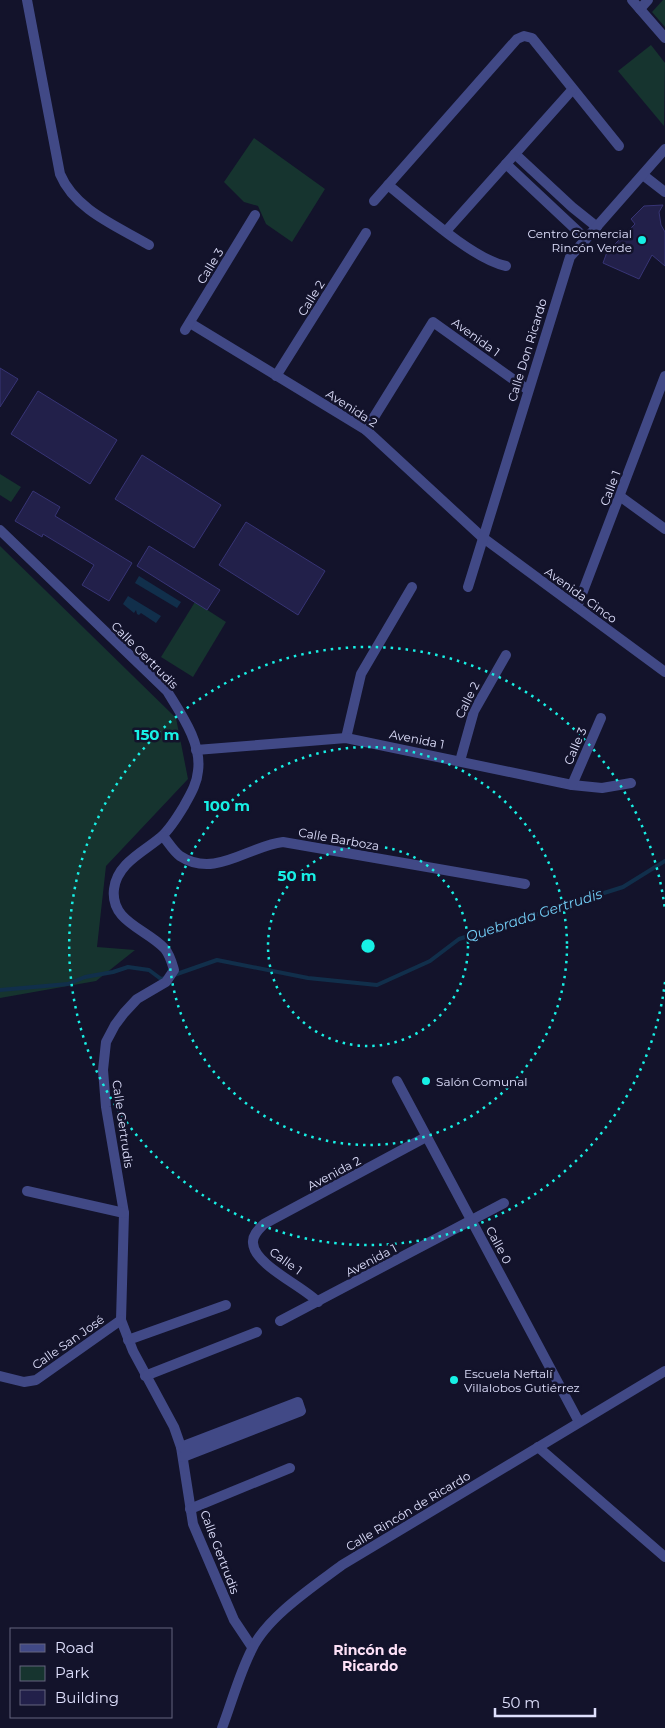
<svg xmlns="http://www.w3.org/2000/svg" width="665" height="1728" font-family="Montserrat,sans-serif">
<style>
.green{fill:#16342f}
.water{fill:#112f4b}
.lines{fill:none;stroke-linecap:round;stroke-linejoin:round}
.stream{stroke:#112f4b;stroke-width:4}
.building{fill:#22204a;stroke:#373475}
.minor{stroke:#414986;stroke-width:10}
.ring{fill:none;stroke:#17f0e5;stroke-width:2.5;stroke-dasharray:2.5 5}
.poi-dot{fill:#17f0e5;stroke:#13132b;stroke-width:2}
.labels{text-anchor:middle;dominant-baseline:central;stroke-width:5;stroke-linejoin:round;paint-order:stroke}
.poi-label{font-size:12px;fill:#dfe0fd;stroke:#13132b;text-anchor:start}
.street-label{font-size:12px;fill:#dfe0fd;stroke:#13132b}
.water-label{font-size:14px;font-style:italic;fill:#73cef6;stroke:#13132b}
.neighbourhood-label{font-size:14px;font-weight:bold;fill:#fde1f7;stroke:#13132b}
.centre{fill:#17f0e5;stroke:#13132b;stroke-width:2.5}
.ring-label{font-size:15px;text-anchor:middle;font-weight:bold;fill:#17f0e5;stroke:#13132b;stroke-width:5;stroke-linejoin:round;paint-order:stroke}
</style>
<rect width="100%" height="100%" fill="#13132b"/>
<!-- green -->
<g class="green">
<polygon points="663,0 665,0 665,27 652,12"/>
<polygon points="651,45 665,63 664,126 618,71"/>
<polygon points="254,138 325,189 292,242 266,224 258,206 244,202 224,182"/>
<polygon points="0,474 21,487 11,502 0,495"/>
<polygon points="0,546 176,718 188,779 106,866 97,947 135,950 96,981 0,998"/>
<polygon points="195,602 226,622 193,677 161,657"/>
</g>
<!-- water -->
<g class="water">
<polygon points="139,576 181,602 177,608 135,583"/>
<polygon points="128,596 161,616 156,623 141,613 139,615 137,614 136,610 134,613 123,604"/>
</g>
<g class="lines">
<!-- stream -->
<g class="stream">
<polyline points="174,975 217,960 308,978 377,985 430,961 459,939 623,887 665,861"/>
<polyline points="0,990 68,984 85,977 113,972 128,967 149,970 161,979 166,978"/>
</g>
</g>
<!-- building -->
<g class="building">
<polygon points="663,205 659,212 661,225 665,232 665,266 652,255 639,279 603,263 607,252 635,224 631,219 644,206"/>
<polygon points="0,368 18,379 0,407"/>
<polygon points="38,391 117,440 90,484 11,434"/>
<polygon points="142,455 221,505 194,548 115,499"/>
<polygon points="33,491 60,507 55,516 132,563 109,601 82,585 94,565 43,534 42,537 15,521"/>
<polygon points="246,522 325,571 298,615 219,565"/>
<polygon points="149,546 220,590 207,610 137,566"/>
</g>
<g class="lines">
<!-- minor -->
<g class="minor">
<path d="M27,0l33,174c15,36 57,52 89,71"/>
<polyline points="632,0 665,38"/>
<polyline points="640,9 648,0"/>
<polyline points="515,154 572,207 597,227"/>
<polyline points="506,164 586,239"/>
<polyline points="643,175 665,192"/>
<path d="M388,185c29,23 84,74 118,81"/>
<polyline points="374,201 517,39 524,36 532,38 619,146"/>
<polyline points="447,230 572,90"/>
<polyline points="190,323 366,430 482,537 665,672"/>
<polyline points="185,330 255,215"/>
<polyline points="276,376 366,233"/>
<polyline points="366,430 433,322 528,390"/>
<polyline points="621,497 665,529"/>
<path d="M0,530l167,161c14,23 35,52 31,80 -1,13 -8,24 -14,35 -6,10 -14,23 -23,31 -16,14 -44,26 -47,52 -4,33 33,40 51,60 5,6 7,14 9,21l-8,12 -29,17 -13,14 -9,12 -9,17 -3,28 3,37 18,106 -3,107 12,31 41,76 7,20 12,77 41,96 18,27"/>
<polyline points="468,587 570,257 665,149"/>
<polyline points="577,607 665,376"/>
<polyline points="346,738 361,674 412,587"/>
<polyline points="196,750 346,738 572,785 602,788 631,783"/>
<polyline points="460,761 474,711 506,655"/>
<polyline points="572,785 601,718"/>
<path d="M163,836c5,6 11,16 17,20 35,23 68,-10 103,-14l242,42"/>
<polyline points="397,1081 579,1422"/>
<polyline points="27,1191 124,1213"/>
<path d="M318,1302c-15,-16 -64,-37 -65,-59 -1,-8 6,-14 11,-19l162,-87"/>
<polyline points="280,1321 504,1203"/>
<polyline points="128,1340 226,1305"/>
<polyline points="0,1376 24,1382 36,1380 121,1320"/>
<polyline points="145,1376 257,1332"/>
<polyline points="181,1447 298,1402 301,1411 183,1457"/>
<polyline points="538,1447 665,1557"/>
<polyline points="190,1509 290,1468"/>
<path d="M222,1728c10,-26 17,-54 30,-79 15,-32 62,-63 90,-84l323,-194"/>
</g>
</g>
<!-- distance rings -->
<g class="ring">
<circle cx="368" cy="946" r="100"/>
<circle cx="368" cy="946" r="199"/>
<path d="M665 982A299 299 0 1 1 665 910"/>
</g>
<!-- markers -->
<g class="poi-dot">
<circle cx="642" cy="240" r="5"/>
<circle cx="426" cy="1081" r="5"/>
<circle cx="454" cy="1380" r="5"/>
</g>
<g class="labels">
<!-- poi labels -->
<g class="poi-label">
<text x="632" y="233" text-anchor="end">Centro Comercial<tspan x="632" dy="14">Rincón Verde</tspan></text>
<text x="436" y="1081">Salón Comunal</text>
<text x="464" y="1373">Escuela Neftalí<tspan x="464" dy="14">Villalobos Gutiérrez</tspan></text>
</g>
<!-- street labels -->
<g class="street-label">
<text transform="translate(210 266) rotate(-59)">Calle 3</text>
<text transform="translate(311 298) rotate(-58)">Calle 2</text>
<text transform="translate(476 337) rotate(36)">Avenida 1</text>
<text transform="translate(527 350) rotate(-73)">Calle Don Ricardo</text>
<text transform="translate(352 408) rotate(33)">Avenida 2</text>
<text transform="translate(610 488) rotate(-69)">Calle 1</text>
<text transform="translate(581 595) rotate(36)">Avenida Cinco</text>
<text transform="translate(145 655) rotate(45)">Calle Gertrudis</text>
<text transform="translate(467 700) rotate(-64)">Calle 2</text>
<text transform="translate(417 739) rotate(11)">Avenida 1</text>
<text transform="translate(575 746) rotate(-67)">Calle 3</text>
<text transform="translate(339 839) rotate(10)">Calle Barboza</text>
<text transform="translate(123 1124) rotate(82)">Calle Gertrudis</text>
<text transform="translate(334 1173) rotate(-28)">Avenida 2</text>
<text transform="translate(499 1245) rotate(62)">Calle 0</text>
<text transform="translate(371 1260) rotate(-28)">Avenida 1</text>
<text transform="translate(286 1261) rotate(36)">Calle 1</text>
<text transform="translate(68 1342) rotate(-35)">Calle San José</text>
<text transform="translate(408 1511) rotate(-31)">Calle Rincón de Ricardo</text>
<text transform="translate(220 1552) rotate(69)">Calle Gertrudis</text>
</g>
<!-- water labels -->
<g class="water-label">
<text transform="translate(534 915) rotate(-18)">Quebrada Gertrudis</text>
</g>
<!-- neighbourhood labels -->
<g class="neighbourhood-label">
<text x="370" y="1650">Rincón de<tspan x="370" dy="16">Ricardo</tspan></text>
</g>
</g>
<circle cx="368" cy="946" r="8" class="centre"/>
<g class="ring-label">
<text x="157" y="740">150 m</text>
<text x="227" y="811">100 m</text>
<text x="297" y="881">50 m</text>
</g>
<!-- legend -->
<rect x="10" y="1628" width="162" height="90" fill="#13132b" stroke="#65657f"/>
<rect x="20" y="1644" width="25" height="8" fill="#414986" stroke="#65657f"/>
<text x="55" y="1653" font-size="15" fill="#dfe0fd">Road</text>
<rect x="20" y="1666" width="25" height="15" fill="#16342f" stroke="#65657f"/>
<text x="55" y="1678" font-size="15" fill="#dfe0fd">Park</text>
<rect x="20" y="1690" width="25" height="15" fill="#22204a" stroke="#65657f"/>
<text x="55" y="1703" font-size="15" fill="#dfe0fd">Building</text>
<!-- scale -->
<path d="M495 1708v8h100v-8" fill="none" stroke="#dfe0fd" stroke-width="2.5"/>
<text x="502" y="1708" font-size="15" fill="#dfe0fd" stroke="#13132b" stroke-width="4" paint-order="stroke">50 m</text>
</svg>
